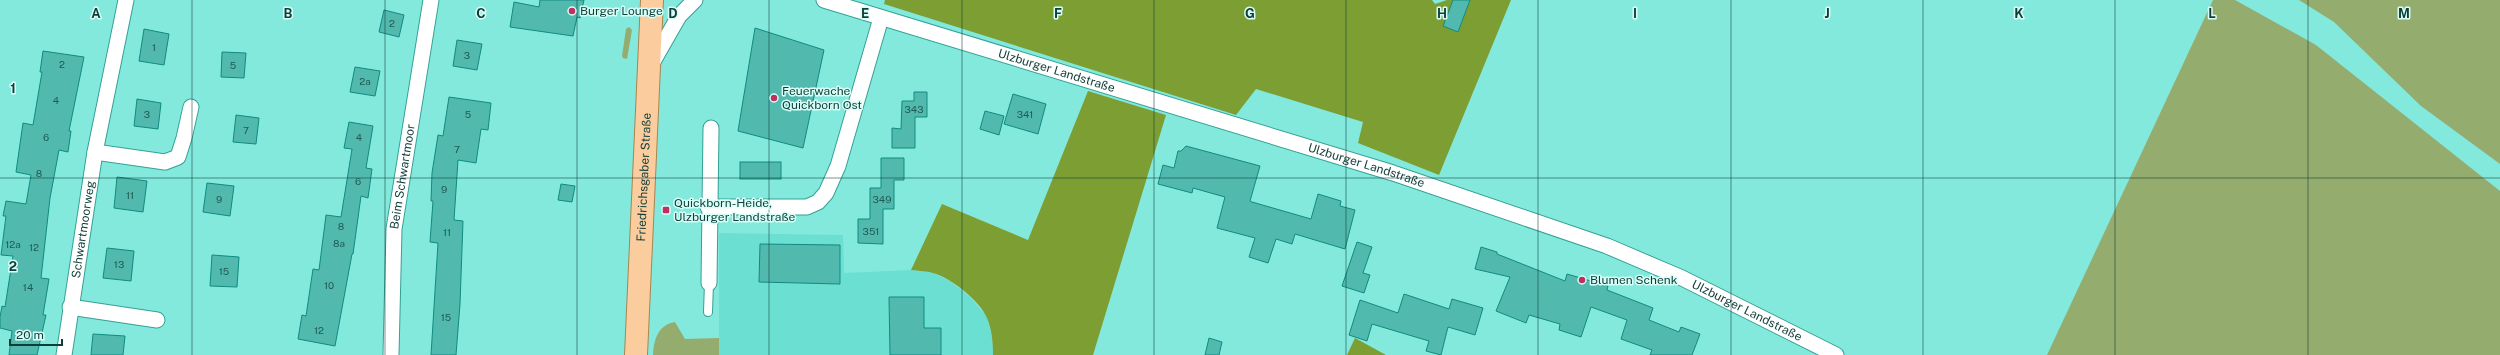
<svg xmlns="http://www.w3.org/2000/svg" width="2500" height="355" font-family="'Public Sans',sans-serif">
<style>
.built{fill:#6bdfd1}
.green{fill:#95ac6f}
.forest{fill:#7c9e33}
.building{fill:#51b9ae;stroke:#108b80}
.lines{fill:none;stroke-linecap:round;stroke-linejoin:round}
.service-casing{stroke:#34a195;stroke-width:10}
.minor-casing{stroke:#34a195;stroke-width:17}
.primary-casing{stroke:#a68550;stroke-width:24}
.service{stroke:#fff;stroke-width:8}
.minor{stroke:#fff;stroke-width:15}
.primary{stroke:#fbcd9e;stroke-width:22}
.grid{fill:none;stroke:#0f3d38;stroke-width:1;stroke-opacity:0.55}
.poi-dot{fill:#bd3060;stroke:#d8fef8;stroke-width:1.5}
.labels{text-anchor:middle;dominant-baseline:central;stroke-width:3;stroke-linejoin:round;paint-order:stroke}
.number-label{font-size:10px;fill:#205c56}
.poi-label{font-size:12px;fill:#0f3d38;stroke:#d8fef8;text-anchor:start}
.street-label{font-size:12px;fill:#0f3d38;stroke:#d8fef8}
.grid-label{font-size:13px;text-anchor:middle;font-weight:bold;fill:#0f3d38;stroke:#d8fef8;stroke-width:3;stroke-linejoin:round;paint-order:stroke}
</style>
<rect width="100%" height="100%" fill="#83e9dc"/>
<!-- built -->
<polygon class="built" points="719,233 843,235 844,273 911,270 934,273 951,282 970,297 987,317 992,337 993,355 719,355"/>
<!-- green -->
<g class="green">
<polygon points="2213,0 2235,0 2316,45 2500,191 2500,355 2047,355"/>
<polygon points="2299,0 2500,0 2500,164 2421,106 2334,22"/>
<polygon points="629,27 632,30 627,59 623,58 622,56 626,29"/>
<path d="M675,322l10,17 34,-1v17h-66c1,-16 5,-30 22,-33z"/>
</g>
<!-- forest -->
<g class="forest">
<polygon points="885,0 1432,0 1435,4 1447,0 1511,0 1439,175 1358,143 1363,122 1256,89 1236,115 884,4"/>
<path d="M1088,91l78,24 -73,240h-100c0,-12 -1,-25 -6,-37 -6,-16 -37,-41 -54,-45 -7,-2 -15,-2 -22,-3l31,-66 86,36z"/>
<polygon points="1355,338 1386,355 1347,355"/>
</g>
<!-- building -->
<g class="building">
<polygon points="540,0 584,0 580,18 577,17 573,36 510,27 514,2 539,7"/>
<polygon points="1453,0 1470,0 1458,32 1443,26"/>
<polygon points="384,10 404,15 399,37 379,32"/>
<polygon points="755,28 824,50 803,148 738,131"/>
<polygon points="144,29 169,34 164,65 139,61"/>
<polygon points="457,40 482,44 477,70 453,66"/>
<polygon points="43,51 84,57 69,131 71,131 68,152 59,150 50,198 41,278 49,279 43,315 46,315 37,355 9,355 12,331 0,328 0,317 2,306 5,307 13,256 1,255 6,216 3,216 6,201 26,204 31,175 16,172 23,123 33,125 42,72 40,72"/>
<polygon points="222,52 246,53 244,78 221,77"/>
<polygon points="355,67 380,71 375,96 350,92"/>
<polygon points="914,92 927,92 927,117 915,117 915,148 892,148 892,128 901,129 902,101 914,101"/>
<polygon points="1013,94 1046,104 1038,134 1004,124"/>
<polygon points="449,97 491,103 488,130 481,129 476,163 458,160 454,220 463,221 460,304 456,355 431,355 438,243 430,242 433,201 431,201 432,173 438,135 443,136"/>
<polygon points="137,99 161,103 158,129 134,126"/>
<polygon points="985,111 1004,116 999,135 980,129"/>
<polygon points="236,115 259,118 256,144 233,142"/>
<polygon points="349,122 373,126 366,168 372,169 368,198 361,196 353,254 352,254 335,346 298,339 302,315 306,316 313,269 319,270 326,215 341,217 352,149 344,148"/>
<polygon points="1186,146 1260,166 1250,201 1252,202 1311,219 1318,194 1341,201 1340,206 1355,210 1345,249 1295,234 1292,244 1276,239 1268,263 1249,257 1255,238 1217,228 1225,197 1193,188 1192,193 1158,184 1163,165 1174,168 1178,151 1181,151"/>
<polygon points="881,158 904,158 904,180 894,180 894,209 883,209 883,244 858,243 858,219 870,219 870,188 881,188"/>
<rect x="740" y="162" width="41" height="17"/>
<polygon points="117,177 147,181 143,212 114,208"/>
<polygon points="207,183 234,186 230,216 203,212"/>
<polygon points="561,184 575,186 572,202 558,200"/>
<polygon points="1357,242 1372,247 1363,273 1370,275 1364,293 1342,286"/>
<polygon points="760,244 840,245 840,284 759,282"/>
<polygon points="1481,247 1497,252 1497,254 1565,281 1567,274 1608,286 1607,290 1653,308 1649,320 1679,332 1681,327 1700,334 1692,355 1650,355 1652,350 1621,339 1627,320 1591,307 1581,337 1559,330 1560,324 1529,315 1526,323 1496,311 1510,277 1475,269"/>
<polygon points="107,248 134,251 131,281 103,278"/>
<polygon points="212,255 239,257 237,287 210,286"/>
<polygon points="1404,294 1449,309 1452,299 1483,308 1475,335 1448,327 1441,355 1426,351 1429,341 1372,324 1367,341 1349,335 1360,300 1398,313"/>
<polygon points="889,297 924,297 924,328 941,328 941,355 890,355"/>
<polygon points="93,334 125,336 123,355 91,355"/>
<polygon points="1209,338 1222,342 1219,355 1205,355"/>
</g>
<g class="lines">
<defs>
<polyline id="service" points="708,312 709,283"/>
<g id="minor">
<path id="s1" d="M824,0l569,173 214,73 75,32 154,77"/>
<polyline points="651,65 679,16 695,0"/>
<polyline points="95,152 165,162 178,157 184,138 191,107"/>
<polyline points="708,207 807,207 818,202 826,193 838,166 881,18"/>
<polyline points="709,283 711,128"/>
<polyline points="70,307 157,320"/>
<path id="s2" d="M64,355l31,-203 31,-152"/>
<path id="s3" d="M391,355l3,-126 37,-229"/>
</g>
<g id="primary">
<path id="s4" d="M636,355l16,-355"/>
</g>
</defs>
<!-- service casing -->
<use href="#service" class="service-casing"/>
<!-- minor casing -->
<use href="#minor" class="minor-casing"/>
<!-- primary casing -->
<use href="#primary" class="primary-casing"/>
<!-- service -->
<use href="#service" class="service"/>
<!-- minor -->
<use href="#minor" class="minor"/>
<!-- primary -->
<use href="#primary" class="primary"/>
</g>
<!-- grid -->
<path class="grid" d="M192,0v355M385,0v355M577,0v355M769,0v355M962,0v355M1154,0v355M1346,0v355M1538,0v355M1731,0v355M1923,0v355M2115,0v355M2308,0v355M0,178h2500"/>
<!-- markers -->
<g class="poi-dot">
<circle cx="572" cy="11" r="4"/>
<circle cx="774" cy="98" r="4"/>
<rect x="662" y="206" width="8" height="8" rx="2"/>
<circle cx="1582" cy="280" r="4"/>
</g>
<g class="labels">
<!-- number labels -->
<g class="number-label">
<text x="392" y="23">2</text>
<text x="154" y="47">1</text>
<text x="467" y="55">3</text>
<text x="62" y="64">2</text>
<text x="233" y="65">5</text>
<text x="365" y="81">2a</text>
<text x="56" y="100">4</text>
<text x="914" y="109">343</text>
<text x="147" y="114">3</text>
<text x="468" y="114">5</text>
<text x="1025" y="114">341</text>
<text x="246" y="130">7</text>
<text x="46" y="137">6</text>
<text x="359" y="137">4</text>
<text x="457" y="149">7</text>
<text x="39" y="173">8</text>
<text x="358" y="181">6</text>
<text x="444" y="189">9</text>
<text x="130" y="195">11</text>
<text x="219" y="199">9</text>
<text x="882" y="199">349</text>
<text x="341" y="226">8</text>
<text x="871" y="231">351</text>
<text x="447" y="232">11</text>
<text x="339" y="243">8a</text>
<text x="13" y="244">12a</text>
<text x="34" y="247">12</text>
<text x="119" y="264">13</text>
<text x="224" y="271">15</text>
<text x="329" y="285">10</text>
<text x="28" y="287">14</text>
<text x="446" y="317">15</text>
<text x="319" y="330">12</text>
</g>
<!-- poi labels -->
<g class="poi-label">
<text x="580" y="11">Burger Lounge</text>
<text x="782" y="91">Feuerwache<tspan x="782" dy="14">Quickborn Ost</tspan></text>
<text x="674" y="203">Quickborn-Heide,<tspan x="674" dy="14">Ulzburger Landstraße</tspan></text>
<text x="1590" y="280">Blumen Schenk</text>
</g>
<!-- street labels -->
<g class="street-label">
<text stroke="none"><textPath href="#s1" startOffset="243">Ulzburger Landstraße</textPath></text>
<text stroke="none"><textPath href="#s1" startOffset="567">Ulzburger Landstraße</textPath></text>
<text stroke="none"><textPath href="#s3" startOffset="179">Beim Schwartmoor</textPath></text>
<text stroke="none"><textPath href="#s4" startOffset="178">Friedrichsgaber Straße</textPath></text>
<text stroke="none"><textPath href="#s2" startOffset="127">Schwartmoorweg</textPath></text>
<text stroke="none"><textPath href="#s1" startOffset="975">Ulzburger Landstraße</textPath></text>
</g>
</g>
<g class="grid-label">
<text x="96" y="18">A</text>
<text x="288" y="18">B</text>
<text x="481" y="18">C</text>
<text x="673" y="18">D</text>
<text x="865" y="18">E</text>
<text x="1058" y="18">F</text>
<text x="1250" y="18">G</text>
<text x="1442" y="18">H</text>
<text x="1635" y="18">I</text>
<text x="1827" y="18">J</text>
<text x="2019" y="18">K</text>
<text x="2212" y="18">L</text>
<text x="2404" y="18">M</text>
<text x="13" y="93">1</text>
<text x="13" y="271">2</text>
</g>
<!-- scale -->
<path d="M10 339v6h52v-6" fill="none" stroke="#0f3d38" stroke-width="2"/>
<text x="16" y="339" font-size="12" fill="#0f3d38" stroke="#d8fef8" stroke-width="3" paint-order="stroke">20 m</text>
</svg>
